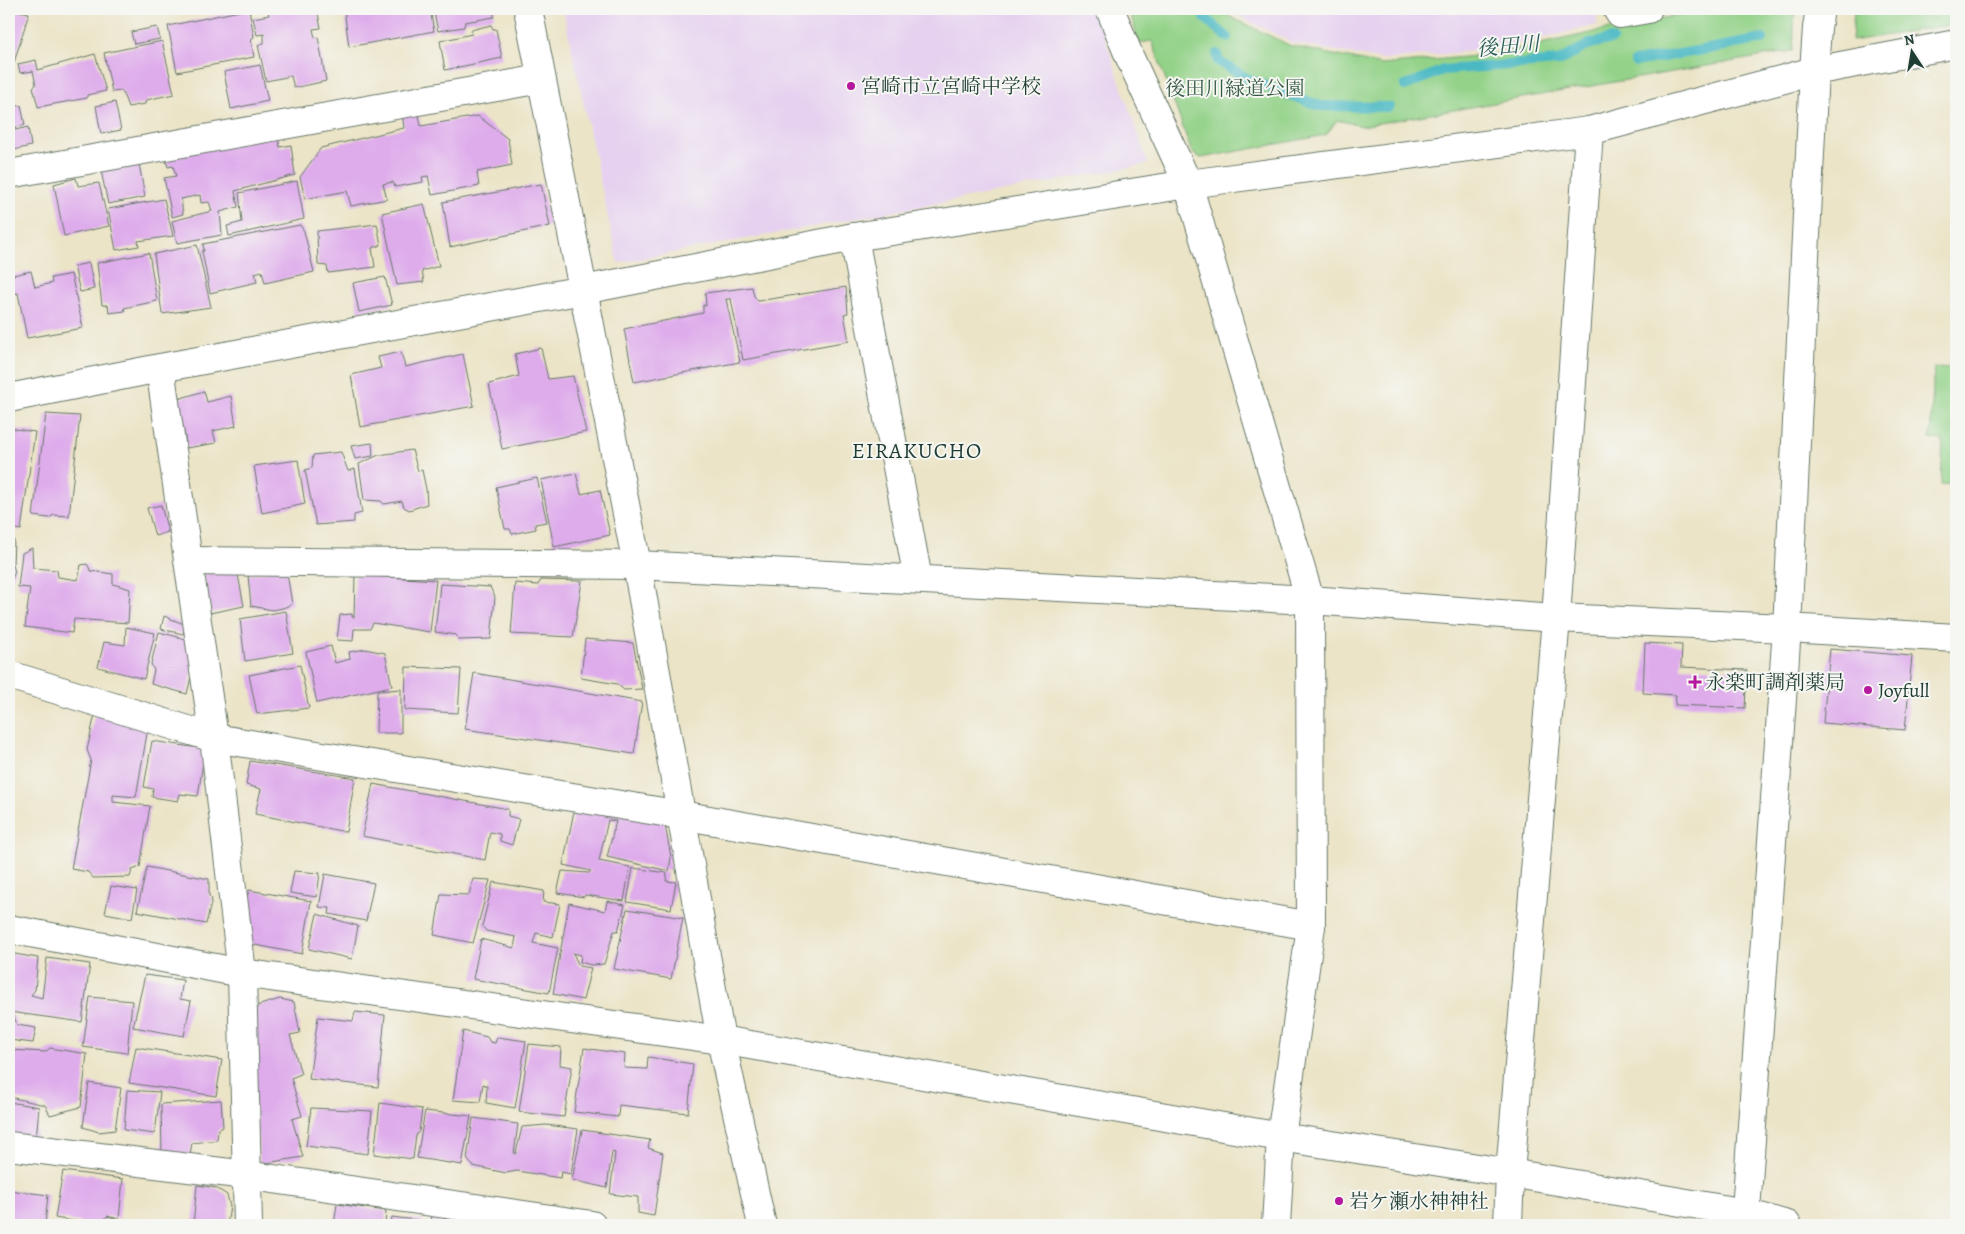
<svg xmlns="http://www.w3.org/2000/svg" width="1965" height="1234" font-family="Alegreya,'Noto Serif JP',serif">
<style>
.built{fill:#e6d2f0}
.green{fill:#93d288;stroke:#59885e}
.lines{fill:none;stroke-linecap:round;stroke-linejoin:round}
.stream{stroke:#4bb9c4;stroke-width:10}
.building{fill:#deabeb}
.minor-casing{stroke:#667767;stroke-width:30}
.minor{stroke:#fff;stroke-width:28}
.poi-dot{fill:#b5179e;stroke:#f6f6f2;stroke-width:2}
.labels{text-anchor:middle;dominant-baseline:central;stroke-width:4;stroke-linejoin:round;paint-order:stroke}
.poi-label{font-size:20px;fill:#1f3d34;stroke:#f6f6f2;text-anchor:start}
.park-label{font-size:20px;fill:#365b45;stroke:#f6f6f2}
.water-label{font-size:21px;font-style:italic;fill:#2a5c58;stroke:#f6f6f2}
.quarter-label{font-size:22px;letter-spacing:1px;fill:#1f3d34;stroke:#f6f6f2}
</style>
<rect width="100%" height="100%" fill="#f6f6f2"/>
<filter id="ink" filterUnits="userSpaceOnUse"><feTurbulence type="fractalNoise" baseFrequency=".02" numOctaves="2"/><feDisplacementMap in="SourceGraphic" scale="10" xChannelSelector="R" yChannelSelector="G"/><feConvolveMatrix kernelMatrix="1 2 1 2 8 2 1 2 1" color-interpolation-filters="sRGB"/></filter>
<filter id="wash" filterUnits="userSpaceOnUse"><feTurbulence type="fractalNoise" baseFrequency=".0096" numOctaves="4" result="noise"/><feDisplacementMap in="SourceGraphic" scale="20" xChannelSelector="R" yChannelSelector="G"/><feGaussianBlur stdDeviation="1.12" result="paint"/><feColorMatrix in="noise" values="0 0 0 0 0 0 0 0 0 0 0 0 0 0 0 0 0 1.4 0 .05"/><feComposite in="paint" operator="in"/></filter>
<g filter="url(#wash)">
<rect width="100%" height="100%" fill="#ebe4c7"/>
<!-- built -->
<g class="built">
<polygon points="563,9 1095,9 1148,164 618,263"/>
<polygon points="1224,9 1596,9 1597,25 1501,48 1384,60 1293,43"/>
</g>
<!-- green -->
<g class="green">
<polygon points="1129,9 1214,9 1291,46 1382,65 1495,54 1618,27 1709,9 1795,9 1793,51 1362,126 1337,120 1326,135 1201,158 1192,153 1152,41 1139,43"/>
<polygon points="1854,9 1956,9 1956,24 1852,41"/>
<polygon points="1934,367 1956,368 1956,485 1941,484 1943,440 1930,439"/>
</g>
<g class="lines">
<!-- stream -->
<g class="stream">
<polyline points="1198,9 1205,18 1227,37"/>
<polyline points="1217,54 1218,61 1250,80 1320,106 1389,107"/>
<polyline points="1635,62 1763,39"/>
<polyline points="1405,86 1443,70 1559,61 1590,44 1612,39"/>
</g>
</g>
<g id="blocks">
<!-- building -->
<g class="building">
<polygon points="9,9 29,13 10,76 9,75"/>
<polygon points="249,9 254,37 251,39 254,57 177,72 168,26"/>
<polygon points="267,9 317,9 321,28 313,29 315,38 318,37 326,81 294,88 291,76 266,81 258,45 264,43 264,34 257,35 253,18 269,15"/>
<polygon points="344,9 430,9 434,31 349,47"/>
<polygon points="433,9 498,9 498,10 494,10 494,17 465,22 464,27 438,31"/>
<polygon points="491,25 493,29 496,29 502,58 445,70 440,41 472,34 471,30"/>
<polygon points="157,27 160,39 134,44 131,32"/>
<polygon points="162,41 174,94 146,100 145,104 128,107 122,91 112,92 104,53"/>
<polygon points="95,54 106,91 87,95 87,98 38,107 33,87 36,85 33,71 20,73 18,64 36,60 38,70"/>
<polygon points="260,65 268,101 231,109 224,72"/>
<polygon points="9,88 13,107 21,105 25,125 9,129"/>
<polygon points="115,102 121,130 101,134 96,106"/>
<polygon points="418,110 421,126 478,116 508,139 512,165 477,172 479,186 432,195 428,176 422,177 423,182 395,187 393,182 383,184 387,199 351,206 347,191 305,199 300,177 321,148 404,128 402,113"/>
<polygon points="28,127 31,146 14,150 11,131"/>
<polygon points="276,128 280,147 291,145 295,175 235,191 238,207 220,212 222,235 177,243 172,221 212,211 209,202 201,203 200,195 181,199 183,214 172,217 164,178 176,176 173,166 168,167 162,149"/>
<polygon points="138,158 145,197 108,204 100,166"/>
<polygon points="76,178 78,186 99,183 109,226 64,236 54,184"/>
<polygon points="297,181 304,219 229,236 227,226 242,222 239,193"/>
<polygon points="541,184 550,226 450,247 443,202"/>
<polygon points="164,199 173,236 138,241 139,246 116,250 108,209"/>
<polygon points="424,204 439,266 422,271 424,282 397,285 382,213"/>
<polygon points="377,224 381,245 372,248 375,267 328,273 327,266 318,265 317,231"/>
<polygon points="300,225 304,231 314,272 265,283 262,271 255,273 257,282 210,293 202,251 204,251 203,244"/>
<polygon points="197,245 211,307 162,314 154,254"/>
<polygon points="149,253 157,301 124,308 125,311 109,313 108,305 102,305 97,263"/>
<polygon points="89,263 94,289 80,292 74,266"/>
<polygon points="31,271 35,287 52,283 51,278 71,274 83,328 27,338 18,293 9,295 9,276"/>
<polygon points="385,277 392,305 359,312 353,283"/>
<polygon points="752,287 754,296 758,301 846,287 848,313 844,314 849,341 743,360 731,299 726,299 740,362 634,382 624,329 703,313 703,305 706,306 705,293"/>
<polygon points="541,348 548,379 573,376 586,432 502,449 489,384 519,376 515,354"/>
<polygon points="401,352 405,367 463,354 474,406 360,427 351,375 381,368 378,357"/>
<polygon points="204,391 207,402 231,396 236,426 213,431 216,443 187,448 178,399"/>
<polygon points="46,414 80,416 69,516 54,515 49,518 33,516"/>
<polygon points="9,428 35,432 21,530 9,528"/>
<polygon points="372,443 373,456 355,459 351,446"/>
<polygon points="412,450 418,471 422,470 426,489 427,504 409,510 404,507 402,501 384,504 381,501 364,500 359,464 379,455"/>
<polygon points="341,452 348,471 355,469 362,513 354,515 354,522 316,525 305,470 312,468 313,455"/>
<polygon points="298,460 305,504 262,513 254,466"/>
<polygon points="576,473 581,494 600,490 610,535 554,547 541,480"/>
<polygon points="537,478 547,522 535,524 536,529 512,534 510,529 505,529 496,487"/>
<polygon points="161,505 168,532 155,536 147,508"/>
<polygon points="9,540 14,540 13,565 15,572 9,586"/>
<polygon points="32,548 33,568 57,570 58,577 78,580 81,565 87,564 91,571 113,574 113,584 130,589 128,623 74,619 72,633 25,627 30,588 18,587 22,553"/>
<polygon points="236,564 244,606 210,613 204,574"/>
<polygon points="286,567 292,604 283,608 272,610 251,606 248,575"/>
<polygon points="355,575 436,580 430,632 373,623 370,629 354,629 353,641 337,640 340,615 352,614 352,617 354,617"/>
<polygon points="541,580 582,581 573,637 511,634 515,583 538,585"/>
<polygon points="440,584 490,587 495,597 491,639 459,640 456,635 435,632"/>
<polygon points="286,611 293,653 245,661 240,619"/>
<polygon points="164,616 186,625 183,634 161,629"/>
<polygon points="126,627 155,633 144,679 98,667 104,642 125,645"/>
<polygon points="159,632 193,641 195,659 187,694 151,684 154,670 151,664"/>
<polygon points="585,639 633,643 642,689 624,690 617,684 581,678"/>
<polygon points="1645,643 1682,645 1681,667 1747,670 1745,708 1675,705 1676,695 1643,693"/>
<polygon points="331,646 335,663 350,659 349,652 365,649 385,653 392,686 317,703 306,652"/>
<polygon points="1830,649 1912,656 1905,730 1823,723"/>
<polygon points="300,665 309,708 257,714 249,675"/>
<polygon points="406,667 461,669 458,713 405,710"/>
<polygon points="474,673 642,702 634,754 465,729"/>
<polygon points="401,689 401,733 376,733 377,691"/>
<polygon points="95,714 149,722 136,797 113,795 113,802 150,806 140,867 132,870 130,877 93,878 88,872 71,869 91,760 87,750"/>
<polygon points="152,741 205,749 198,796 180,794 178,801 152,797 153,789 144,787"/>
<polygon points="250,761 355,778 346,832 255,814 261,789 246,785"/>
<polygon points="373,784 508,809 508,816 519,819 512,845 500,841 500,834 490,832 485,860 362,836"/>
<polygon points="576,801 663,814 671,857 669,871 607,857 616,821 608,820 599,861 630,867 624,901 585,895 584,897 557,893 562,871 589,873 591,871 563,865"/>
<polygon points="147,867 209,879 209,896 212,899 206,924 137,911"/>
<polygon points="633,868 667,873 666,881 676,882 671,909 627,902"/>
<polygon points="294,871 320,873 317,897 290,893"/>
<polygon points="325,874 374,883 366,921 329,914 330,908 319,907"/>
<polygon points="473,879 490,880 473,943 434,935 441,894 469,895"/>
<polygon points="493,882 544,891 543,902 560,904 553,937 536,933 533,943 558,948 549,993 473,979 481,939 514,948 516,937 486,931 482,926"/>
<polygon points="111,886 137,890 132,918 105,913"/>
<polygon points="249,890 311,901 302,954 245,943 240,923"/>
<polygon points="607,901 625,905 618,931 614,931 604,964 591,965 580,962 581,955 573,953 579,966 591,968 583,1000 553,994 569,903 605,911"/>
<polygon points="627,909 683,918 671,979 614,969"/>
<polygon points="317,914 358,926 352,959 309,949"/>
<polygon points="9,953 38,958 35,990 31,995 42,998 47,958 90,964 82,1022 9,1012"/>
<polygon points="145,975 183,980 180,999 191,1001 184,1036 133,1027"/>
<polygon points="90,997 132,1001 127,1053 83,1047"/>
<polygon points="280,999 294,1002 300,1033 290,1035 301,1074 291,1078 302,1116 292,1119 303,1157 260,1164 246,1009"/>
<polygon points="355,1012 385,1015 378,1087 309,1079 318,1017 353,1021"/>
<polygon points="9,1016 14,1016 17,1025 36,1028 33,1043 9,1040"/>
<polygon points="463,1031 487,1037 490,1042 495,1043 497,1037 526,1041 515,1108 486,1103 487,1086 483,1084 480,1102 453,1100"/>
<polygon points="529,1044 561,1047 560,1065 572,1067 564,1117 519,1112"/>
<polygon points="136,1047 222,1060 216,1096 129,1083"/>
<polygon points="50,1048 87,1054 81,1107 50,1115 45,1105 9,1097 9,1050 45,1052"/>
<polygon points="584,1048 625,1054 624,1068 647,1069 648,1057 693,1064 688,1113 619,1105 618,1117 574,1112"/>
<polygon points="89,1083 121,1088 115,1130 99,1132 83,1127"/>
<polygon points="127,1090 160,1092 155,1134 124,1130"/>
<polygon points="221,1100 223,1127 218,1130 217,1140 192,1143 190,1155 162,1154 161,1104"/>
<polygon points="9,1102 39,1107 36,1140 9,1136"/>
<polygon points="380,1103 422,1109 419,1132 416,1135 413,1159 374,1154"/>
<polygon points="311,1108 372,1111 368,1154 306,1146"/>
<polygon points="425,1111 471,1116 462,1165 417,1158"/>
<polygon points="473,1118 518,1124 514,1154 516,1153 522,1127 546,1125 578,1129 571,1174 561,1172 560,1178 517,1171 506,1173 473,1166 467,1159"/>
<polygon points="582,1130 650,1140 648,1148 663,1153 654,1216 638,1213 638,1197 610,1194 615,1153 612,1152 607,1188 572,1180"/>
<polygon points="63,1171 123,1179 119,1219 107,1216 102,1225 97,1225 55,1218"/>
<polygon points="197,1185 216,1188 227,1195 230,1206 227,1225 193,1225"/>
<polygon points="9,1190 48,1195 45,1225 9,1225"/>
<polygon points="337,1204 386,1211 385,1225 334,1225"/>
<polygon points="432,1216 484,1224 484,1225 430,1225"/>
<polygon points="392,1217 423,1221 423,1225 390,1225"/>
</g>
</g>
</g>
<g filter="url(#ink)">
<use href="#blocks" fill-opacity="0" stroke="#667767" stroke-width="1"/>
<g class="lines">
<defs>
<g id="minor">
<polyline points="528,9 637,565 721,1040 762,1225"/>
<polyline points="1110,9 1130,58 1188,184 1310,600 1311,926 1281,1137 1276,1225"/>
<polyline points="1617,9 1620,14 1648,9"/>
<polyline points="9,174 541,79"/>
<polyline points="854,237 918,579"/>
<polyline points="160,368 214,738 242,973 248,1225"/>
<polyline points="9,398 160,368 583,290 854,237 1188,184 1589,131 1814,71 1956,44"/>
<polyline points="190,561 637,565 1310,600 1556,618 1787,628 1956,638"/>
<polyline points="9,675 214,738 681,815 1311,926"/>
<polyline points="9,929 242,973 721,1040 1281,1137 1510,1173 1746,1213 1787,1225"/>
<polyline points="9,1146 246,1175 592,1225"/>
<polyline points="1508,1225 1510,1173 1556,618 1589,131"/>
<polyline points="1745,1225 1787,628 1814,71 1817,28 1820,9"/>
</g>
</defs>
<!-- minor casing -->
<use href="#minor" class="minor-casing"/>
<!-- minor -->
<use href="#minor" class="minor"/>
</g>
</g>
<!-- markers -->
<g class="poi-dot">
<circle cx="851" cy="86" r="5"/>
<path d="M1692.5 674.5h5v5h5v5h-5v5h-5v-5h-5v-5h5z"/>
<circle cx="1868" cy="690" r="5"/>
<circle cx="1339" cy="1201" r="5"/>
</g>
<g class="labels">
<!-- poi labels -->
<g class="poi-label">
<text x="861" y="86">宮崎市立宮崎中学校</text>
<text x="1705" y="682">永楽町調剤薬局</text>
<text x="1878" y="690">Joyfull</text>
<text x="1349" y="1201">岩ケ瀬水神神社</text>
</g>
<!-- park labels -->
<g class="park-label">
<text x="1235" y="88">後田川緑道公園</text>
</g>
<!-- water labels -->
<g class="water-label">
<text transform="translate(1508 46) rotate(-5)">後田川</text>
</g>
<!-- quarter labels -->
<g class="quarter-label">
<text x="917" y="451">EIRAKUCHO</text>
</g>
</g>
<!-- margin -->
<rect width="1965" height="1234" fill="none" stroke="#f6f6f2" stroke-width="30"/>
<!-- north arrow -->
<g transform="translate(1912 52) rotate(348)" stroke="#f6f6f2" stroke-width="4" paint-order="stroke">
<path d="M0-4L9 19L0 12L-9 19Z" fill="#1f3d34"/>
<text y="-8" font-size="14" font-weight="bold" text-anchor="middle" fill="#1f3d34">N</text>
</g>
</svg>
